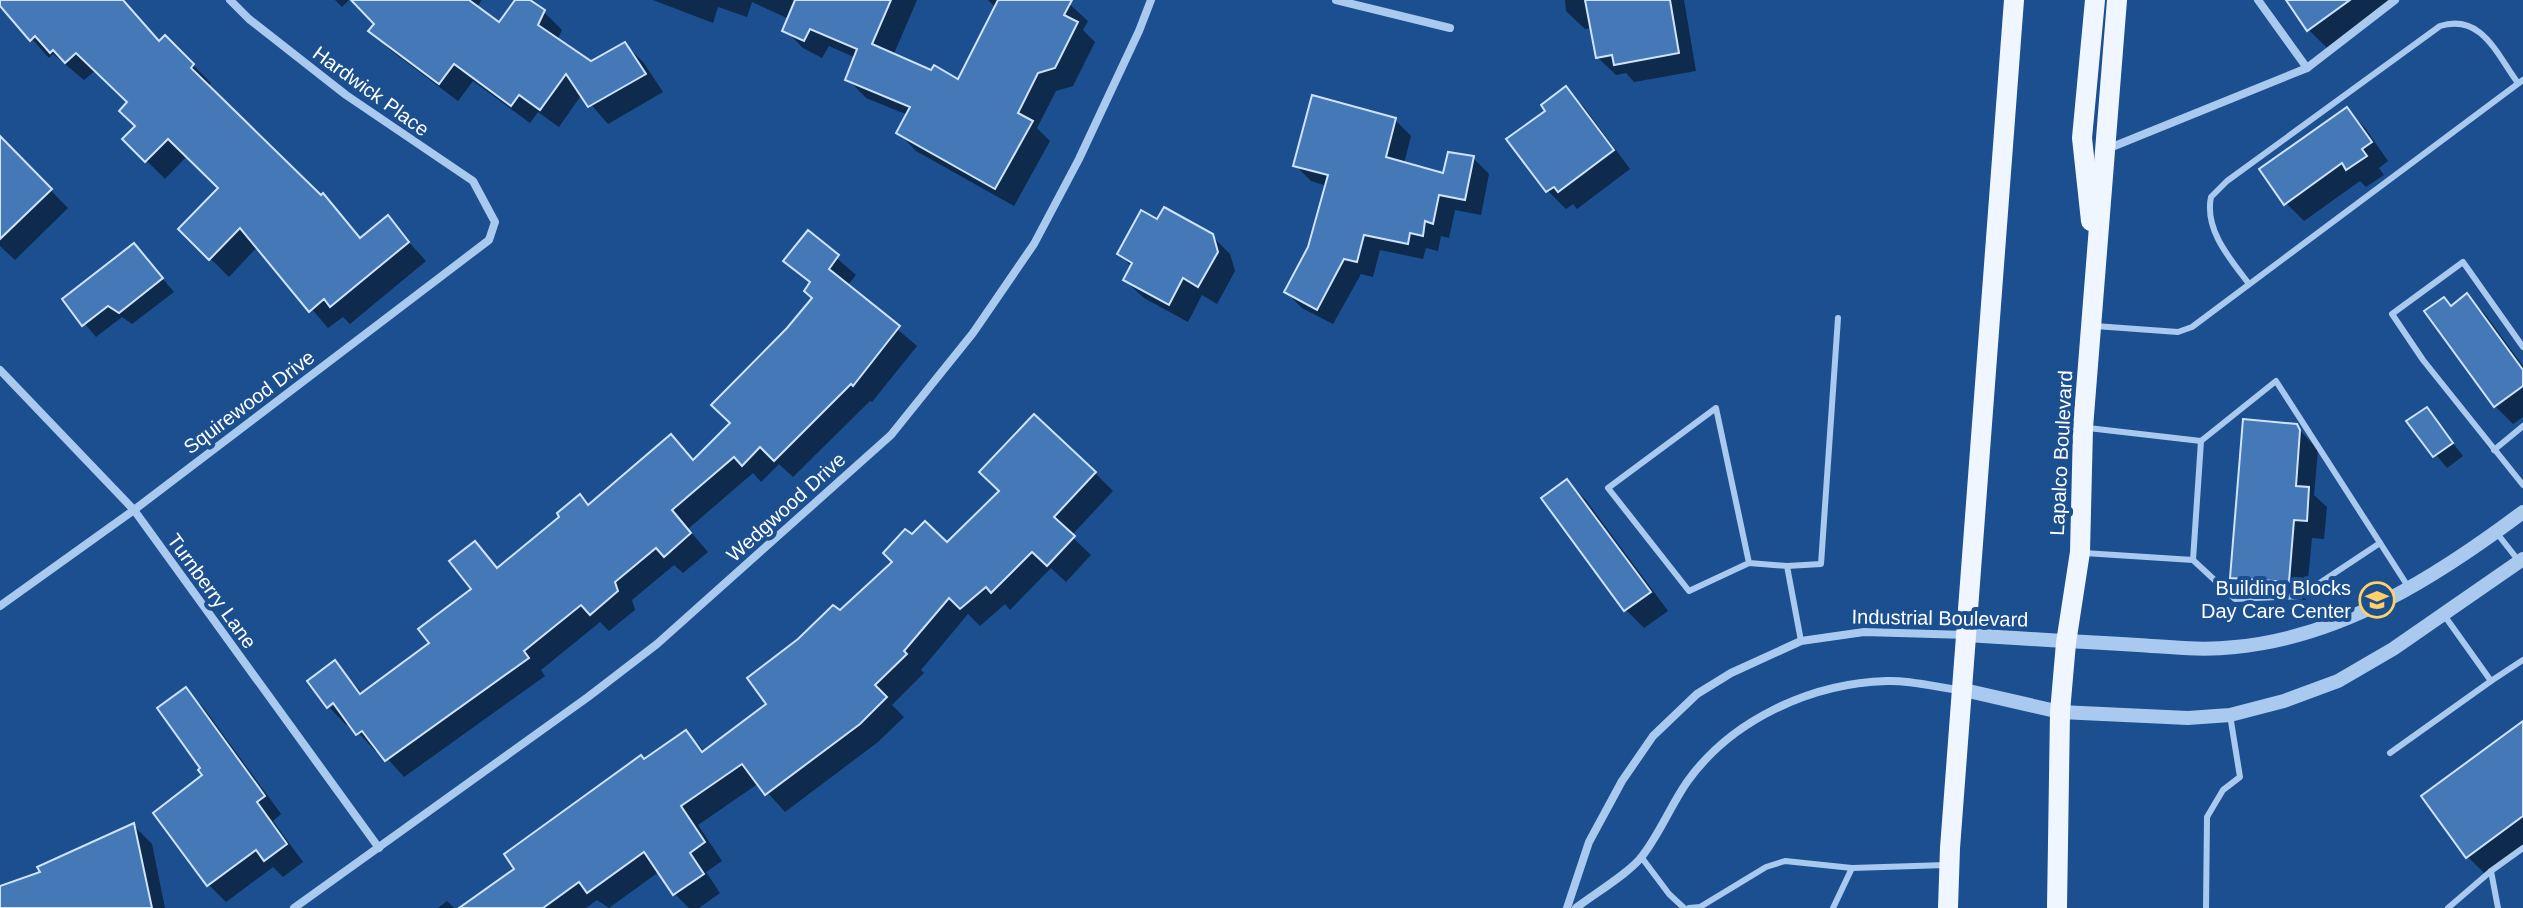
<svg xmlns="http://www.w3.org/2000/svg" width="2523" height="908" font-family="Arial,sans-serif">
<style>
.shadow{fill:#0007}
.building{fill:#4478b7;stroke:#cfe3fa;stroke-width:2}
.lines{fill:none;stroke-linecap:round;stroke-linejoin:round}
.service{stroke:#a9c9ee;stroke-width:6}
.minor{stroke:#a9c9ee;stroke-width:8}
.tertiary{stroke:#a9c9ee;stroke-width:14}
.primary{stroke:#f0f6ff;stroke-width:20}
.labels{text-anchor:middle;dominant-baseline:central;stroke-width:8;stroke-linejoin:round;paint-order:stroke}
.street-label{font-size:20px;fill:#fff;stroke:#1b4f8f}
.poi-label{font-size:20px;fill:#fff;stroke:#1b4f8f;text-anchor:end}
</style>
<rect width="100%" height="100%" fill="#1b4f8f"/>
<!-- shadow -->
<g class="shadow">
<polygon points="0,0 120,0 160,43 193,65 211,83 208,87 320,198 323,196 362,239 387,218 426,261 350,324 343,317 328,328 258,246 229,277 181,229 221,188 187,156 165,179 125,139 138,126 129,103 96,70 84,80 53,54 49,58 0,3"/>
<polygon points="335,0 349,0 342,7"/>
<polygon points="354,0 482,0 476,8 500,25 517,0 526,0 544,12 562,30 557,40 588,64 625,44 643,62 663,92 608,124 582,94 559,127 538,112 530,123 473,81 458,101 389,49 371,31 377,23"/>
<polygon points="653,0 917,0 893,56 959,82 996,8 988,0 1065,0 1088,21 1083,30 1095,42 1073,86 1056,91 1037,128 1050,141 1014,206 916,151 898,132 908,115 866,98 848,79 856,58 829,46 822,58 803,48 785,30 789,19 752,2 747,17 718,7 713,23"/>
<polygon points="1565,0 1684,0 1696,71 1634,82 1626,73 1616,75 1597,57 1592,28 1585,29 1566,11"/>
<polygon points="2288,0 2393,0 2327,48 2309,30"/>
<polygon points="1566,89 1584,107 1630,169 1577,209 1573,204 1566,209 1548,191 1509,139 1548,111"/>
<polygon points="2347,110 2365,128 2388,161 2379,168 2384,175 2366,187 2360,181 2304,221 2286,203"/>
<polygon points="1395,120 1411,136 1404,164 1444,175 1473,158 1489,174 1481,215 1455,210 1449,238 1441,236 1438,251 1426,248 1423,259 1380,250 1373,277 1361,274 1333,324 1302,308 1286,292 1310,248 1327,186 1311,181 1295,165"/>
<polygon points="0,139 68,208 15,260 0,246"/>
<polygon points="1158,222 1211,235 1230,254 1235,271 1217,304 1202,295 1188,322 1144,298 1125,280 1132,267 1119,254"/>
<polygon points="808,233 856,275 847,286 917,346 872,402 870,401 793,477 779,464 761,482 753,473 688,529 708,552 683,573 674,565 632,600 635,610 609,631 600,622 541,670 545,676 404,777 379,749 376,752 349,722 346,725 330,708 342,699 335,662 363,694 431,643 474,590 475,543 499,569 589,507 688,455 695,462 732,423 788,330 814,298 811,284 786,261"/>
<polygon points="134,245 174,292 132,324 122,317 96,337 64,299"/>
<polygon points="2467,296 2485,314 2523,366 2523,417 2513,424 2495,406 2452,307"/>
<polygon points="2426,409 2463,456 2447,468 2409,422"/>
<polygon points="2296,426 2318,450 2314,495 2327,507 2324,539 2312,538 2306,600 2250,595 2232,577"/>
<polygon points="1095,473 1113,491 1071,536 1091,555 1066,582 1051,568 1010,610 1005,604 980,626 968,614 921,670 924,673 892,705 904,717 878,742 785,812 759,783 698,825 722,861 706,872 720,893 699,908 689,908 675,894 660,871 609,908 597,900 586,908 462,908 517,869 645,761 686,732 705,752 769,705 840,612 895,562 913,536 947,545"/>
<polygon points="1567,481 1585,499 1668,611 1644,628 1626,610 1544,498"/>
<polygon points="186,690 203,707 281,814 273,821 303,862 283,877 273,867 226,902 209,885 155,813 205,776"/>
<polygon points="2523,724 2523,847 2485,874 2467,856"/>
<polygon points="134,826 152,844 165,908 0,908 0,888 42,874"/>
<polygon points="447,901 454,908 438,908"/>
</g>
<!-- building -->
<g class="building">
<polygon points="0,0 123,0 159,41 165,35 194,64 191,68 321,195 323,193 360,238 388,215 409,242 330,307 324,299 309,312 240,228 209,260 178,229 218,188 168,139 145,162 122,139 135,126 119,111 127,102 76,53 65,63 53,50 50,53 35,36 30,41 0,6"/>
<polygon points="351,0 469,0 499,22 515,0 530,0 545,10 538,25 591,61 625,42 646,74 588,107 566,74 540,110 519,95 511,106 454,64 439,84 368,31 374,24"/>
<polygon points="795,0 891,0 872,44 931,70 934,65 958,79 998,0 1072,0 1064,15 1078,22 1055,68 1038,73 1018,113 1033,121 995,189 896,133 910,107 845,80 857,49 810,29 804,41 782,31"/>
<polygon points="1585,0 1670,0 1679,53 1614,65 1612,55 1596,58"/>
<polygon points="2286,0 2350,0 2307,31"/>
<polygon points="1566,86 1614,150 1558,192 1554,187 1546,192 1506,139 1545,111 1541,105"/>
<polygon points="1312,95 1396,118 1386,157 1443,173 1448,152 1474,156 1465,200 1439,195 1433,224 1425,221 1423,236 1410,233 1408,244 1364,235 1357,262 1344,259 1317,310 1284,292 1308,247 1328,175 1293,166"/>
<polygon points="2347,107 2372,142 2362,149 2367,156 2346,170 2342,163 2284,205 2259,169"/>
<polygon points="0,136 52,189 0,239"/>
<polygon points="1164,207 1213,234 1218,252 1198,287 1183,278 1169,305 1123,280 1132,263 1117,254 1141,210 1157,219"/>
<polygon points="808,230 839,255 829,269 900,326 853,386 851,384 774,461 760,447 742,466 734,457 672,510 691,533 664,557 656,548 615,582 618,591 590,615 581,605 524,651 529,658 385,761 362,731 356,735 333,703 327,708 307,681 335,660 360,694 429,643 418,629 471,589 449,561 475,541 497,568 559,517 557,513 580,494 588,505 671,434 693,460 730,423 711,405 787,328 812,298 804,291 810,282 783,261"/>
<polygon points="134,243 163,278 119,313 108,306 82,326 62,299"/>
<polygon points="2467,293 2523,370 2523,386 2494,407 2424,311 2444,297 2451,306"/>
<polygon points="2427,407 2453,443 2433,457 2406,421"/>
<polygon points="1034,414 1096,472 1054,517 1075,536 1047,566 1032,552 991,593 986,587 960,609 949,598 904,651 907,654 875,685 887,697 860,724 765,795 742,764 681,806 705,842 690,853 704,874 673,895 644,852 587,893 579,882 543,908 459,908 514,869 504,854 641,755 644,759 686,730 702,752 766,704 747,678 798,639 833,605 840,610 892,562 883,553 905,529 912,534 925,521 947,542 999,491 979,472"/>
<polygon points="2243,419 2297,424 2300,430 2296,486 2309,487 2307,521 2294,520 2289,582 2230,578"/>
<polygon points="1567,479 1651,592 1624,611 1541,498"/>
<polygon points="186,687 265,796 257,802 287,844 264,861 256,850 207,886 153,813 202,775 198,770 200,768 157,708"/>
<polygon points="2523,721 2523,816 2466,858 2421,796"/>
<polygon points="134,823 152,908 0,908 0,886 40,872 37,867"/>
</g>
<g class="lines">
<!-- service -->
<g class="service">
<path d="M2249,284c-18,-24 -45,-54 -38,-87l16,-16 213,-155c42,-13 57,29 78,57"/>
<polyline points="2095,326 2178,332 2192,327 2523,80"/>
<polyline points="2523,347 2463,262 2392,314 2423,360 2523,485"/>
<polyline points="2088,428 2201,441 2276,381 2409,588"/>
<polyline points="2494,450 2523,426"/>
<polyline points="2496,532 2518,560"/>
<polyline points="2084,553 2193,560 2235,599 2300,596 2380,543"/>
<polyline points="2193,560 2201,441"/>
<polyline points="1749,563 1716,408 1608,488 1689,591 1749,563 1787,566 1801,641"/>
<polyline points="1787,566 1821,564 1838,318"/>
<polyline points="2444,615 2491,681 2523,660"/>
<polyline points="2390,753 2491,681"/>
<polyline points="1642,858 1669,894 1684,908"/>
<polyline points="2491,871 2498,908"/>
<polyline points="1689,908 1700,907 1766,867 1785,861 1852,868"/>
<polyline points="1833,908 1852,868 1946,865"/>
<polyline points="2206,908 2207,817 2223,790 2240,777 2230,715"/>
<polyline points="2448,908 2491,871 2523,848"/>
</g>
<!-- minor -->
<g class="minor">
<polyline points="1336,0 1450,28"/>
<polyline points="2258,0 2307,68"/>
<polyline points="2107,149 2307,68 2395,0"/>
<polyline points="0,370 134,510 379,848"/>
<polyline points="0,606 134,510 489,240 495,222 473,181 346,95 249,19 230,0"/>
<polyline points="294,908 588,697 657,644 891,435 973,333 1034,244 1079,159 1139,31 1151,0"/>
<polyline points="1567,908 1589,842 1622,781 1653,736 1697,694 1731,673 1801,641 1864,632 1967,635"/>
<path d="M1576,908c18,-14 55,-36 67,-53 17,-22 28,-50 44,-73 44,-62 124,-99 200,-101 23,-1 49,6 72,9"/>
</g>
<!-- tertiary -->
<g class="tertiary">
<path d="M1968,635c57,4 113,7 170,10 32,2 64,6 97,2 108,-10 204,-72 288,-135"/>
<polyline points="1964,690 2060,712 2188,718 2230,715 2284,701 2338,681 2393,649 2523,559"/>
</g>
<!-- primary -->
<g class="primary">
<polyline points="2091,221 2082,138 2095,0"/>
<polyline points="1948,908 1950,848 2014,0"/>
<polyline points="2057,908 2060,712 2066,643 2080,552 2083,428 2117,0"/>
</g>
</g>
<!-- icons -->
<defs>
<symbol id="school-ring" viewBox="-11 -11 22 22"><circle r="9.5" fill="#1b4f8f" stroke="#ffd166" stroke-width="1.5"/><path d="M0-5L7-2L0 1L-7-2ZM-4 1L0 2.5L4 1V4Q0 6-4 4Z" fill="#ffd166"/></symbol>
</defs>
<g fill-rule="evenodd">
<use href="#school-ring" x="2357" y="580" width="40" height="40"/>
</g>
<g class="labels">
<!-- street labels -->
<g class="street-label">
<text transform="translate(371 91) rotate(36)">Hardwick Place</text>
<text transform="translate(249 402) rotate(-37)">Squirewood Drive</text>
<text transform="translate(2061 453) rotate(-87)">Lapalco Boulevard</text>
<text transform="translate(786 507) rotate(-42)">Wedgwood Drive</text>
<text transform="translate(212 591) rotate(54)">Turnberry Lane</text>
<text transform="translate(1940 618) rotate(1)">Industrial Boulevard</text>
</g>
<!-- poi labels -->
<g class="poi-label">
<text x="2351" y="588">Building Blocks<tspan x="2351" dy="23">Day Care Center</tspan></text>
</g>
</g>
</svg>
